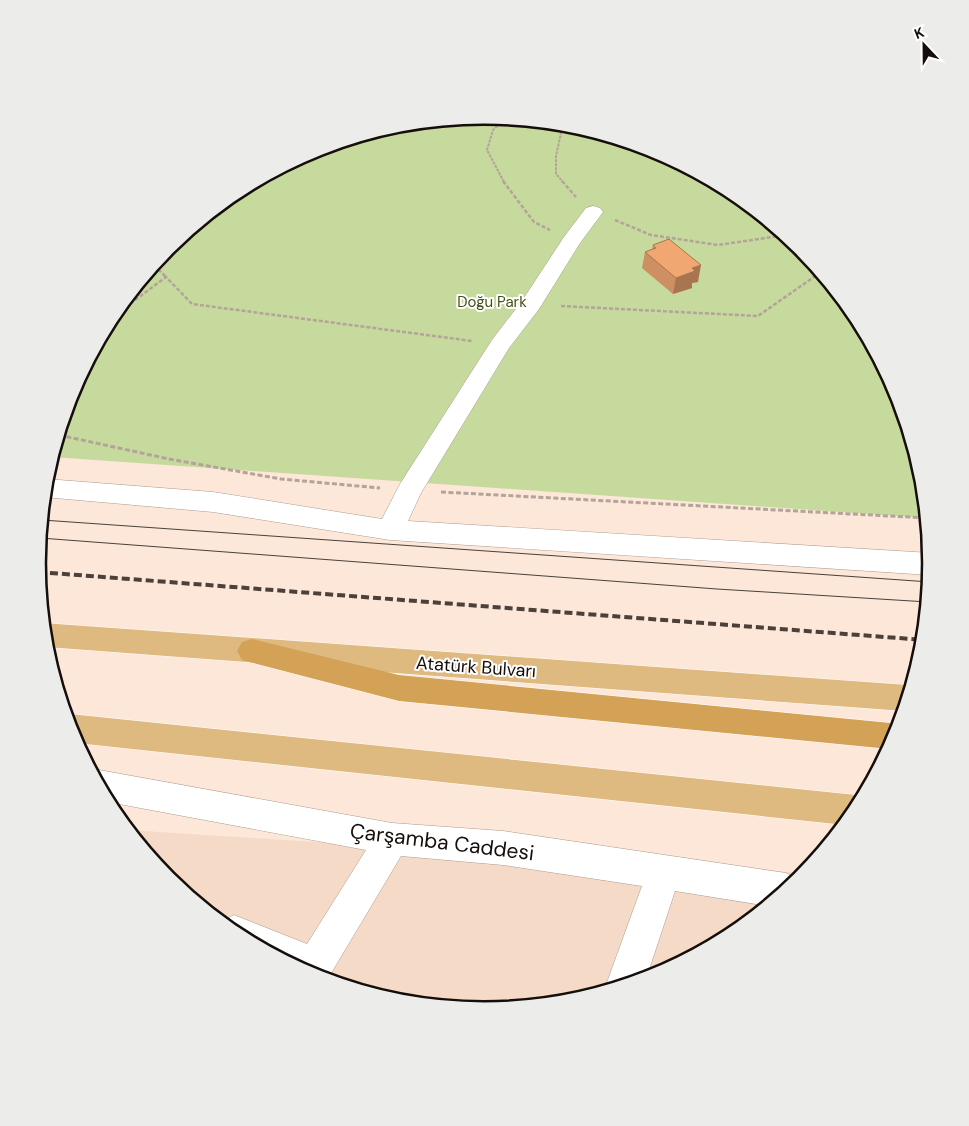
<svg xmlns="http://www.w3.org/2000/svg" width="969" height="1126" font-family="'DM Sans',sans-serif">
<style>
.built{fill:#f5dac8}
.green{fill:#c7da9e}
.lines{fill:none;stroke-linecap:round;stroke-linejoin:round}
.minor-casing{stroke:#ae9b8e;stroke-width:1}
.primary-casing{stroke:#fff;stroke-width:1}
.trunk-casing{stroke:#fff;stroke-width:1}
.path-far2{stroke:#b4a398;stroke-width:2;stroke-dasharray:3 1;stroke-linecap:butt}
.path-far1{stroke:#b4a398;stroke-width:2.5;stroke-dasharray:4 2;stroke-linecap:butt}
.path{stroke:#b4a398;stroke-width:3;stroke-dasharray:5 2.5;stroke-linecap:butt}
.minor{fill:#fff;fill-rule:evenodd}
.primary{fill:#deb980;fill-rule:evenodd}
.trunk{fill:#d3a256;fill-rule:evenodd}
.tram{stroke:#4b413a;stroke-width:1}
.rail{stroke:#4b413a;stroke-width:4;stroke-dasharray:8 4;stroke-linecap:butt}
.wall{fill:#ce9062}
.shaded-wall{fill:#a87550}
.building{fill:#f0a772;stroke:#a87550}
.labels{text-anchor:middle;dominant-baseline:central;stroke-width:4;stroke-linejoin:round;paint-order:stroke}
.far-park-label{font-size:15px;fill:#425116;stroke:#fff}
.street-label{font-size:18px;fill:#150e0a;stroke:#fff}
.near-street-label{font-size:21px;fill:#150e0a;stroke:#fff}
.rim{fill:none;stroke:#150e0a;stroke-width:2.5}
</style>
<rect width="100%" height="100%" fill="#fce7d9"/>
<!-- built -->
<polygon class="built" points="128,830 805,873 733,935 655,976 571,1001 484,1010 397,1001 313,976 236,934 168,879"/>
<!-- green -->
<polygon class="green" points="485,116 572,125 656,150 733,191 801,247 856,315 898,392 923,476 927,518 52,457 72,392 113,314 169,247 236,191 314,150 398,125"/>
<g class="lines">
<defs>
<g id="minor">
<polygon points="593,206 600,208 603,212 580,243 539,309 509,348 421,493 408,521 931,553 930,575 390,540 213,512 44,497 46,479 213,492 382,519 400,484 492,340 522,301 564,237 586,208"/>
<path d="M99,770l293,53 111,8 283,42 13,7 -31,26 -93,-15 -29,88 -38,11 -2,-5 36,-99 -139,-21 -102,-9 -74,124c-31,-9 -81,-38 -106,-58l13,-7 73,29 59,-94 -258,-48 -16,-29z"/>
</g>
<g id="primary">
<polygon points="43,623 908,685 912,686 904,711 46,647"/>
<polygon points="70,714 856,795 863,798 856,812 845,825 76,743 66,716"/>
</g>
<polygon id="trunk" points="252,639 399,675 901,724 889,749 399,701 242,660 237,651 242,642"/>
</defs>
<!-- minor casing -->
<use href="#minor" class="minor-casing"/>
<!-- primary casing -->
<use href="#primary" class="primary-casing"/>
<!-- trunk casing -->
<use href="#trunk" class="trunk-casing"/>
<!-- path-far2 -->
<g class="path-far2">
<polyline points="563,124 556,156 556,174 563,182"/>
<polyline points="504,182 487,150 493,130 506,118"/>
</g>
<!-- path-far1 -->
<g class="path-far1">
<polyline points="503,181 534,222 550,230"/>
<polyline points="562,181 576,197"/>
<polyline points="615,220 651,235 718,245 786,235"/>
<polyline points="154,265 166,277"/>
<polyline points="561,306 758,316 821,272"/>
<polyline points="111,318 166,277 192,304 472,341"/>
</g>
<!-- path -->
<g class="path">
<polyline points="59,435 169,459 281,479 380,488"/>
<polyline points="441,492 927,518"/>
</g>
<!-- minor -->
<use href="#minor" class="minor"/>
<!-- primary -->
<use href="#primary" class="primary"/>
<!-- trunk -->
<use href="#trunk" class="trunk"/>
<!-- tram -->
<g class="tram">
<polyline points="42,520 930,582"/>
<polyline points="40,538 717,589 928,602"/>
</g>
<!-- rail -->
<polyline class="rail" points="38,572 924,640"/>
</g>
<!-- wall -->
<polygon class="wall" points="653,245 698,282 692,283 692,288 673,294 642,268 645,252 652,249"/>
<!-- shaded-wall -->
<polygon class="shaded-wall" points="701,265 698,282 692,283 692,288 673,294 676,278 692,268"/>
<!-- building -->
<polygon class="building" points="669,239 701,265 692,268 695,271 676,278 645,252 656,248 653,245"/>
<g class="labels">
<!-- far-park labels -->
<g class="far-park-label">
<text x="492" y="302">Doğu Park</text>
</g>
<!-- street labels -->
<g class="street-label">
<text transform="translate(476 667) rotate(4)">Atatürk Bulvarı</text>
</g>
<!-- near-street labels -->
<g class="near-street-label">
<text transform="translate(442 842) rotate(7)">Çarşamba Caddesi</text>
</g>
</g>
<!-- crop -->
<path d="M0 0H969V1126H0ZM46 563a438 438 0 1 1 876 0a438 438 0 1 1-876 0Z" fill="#ececeb" fill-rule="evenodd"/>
<path class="rim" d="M46 563a438 438 0 1 1 876 0a438 438 0 1 1-876 0Z"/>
<!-- north arrow -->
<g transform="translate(924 45) rotate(338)" stroke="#ffffff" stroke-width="4" paint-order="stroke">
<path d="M0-4L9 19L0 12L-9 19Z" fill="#150e0a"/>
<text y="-8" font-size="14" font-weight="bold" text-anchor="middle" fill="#150e0a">K</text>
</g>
</svg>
